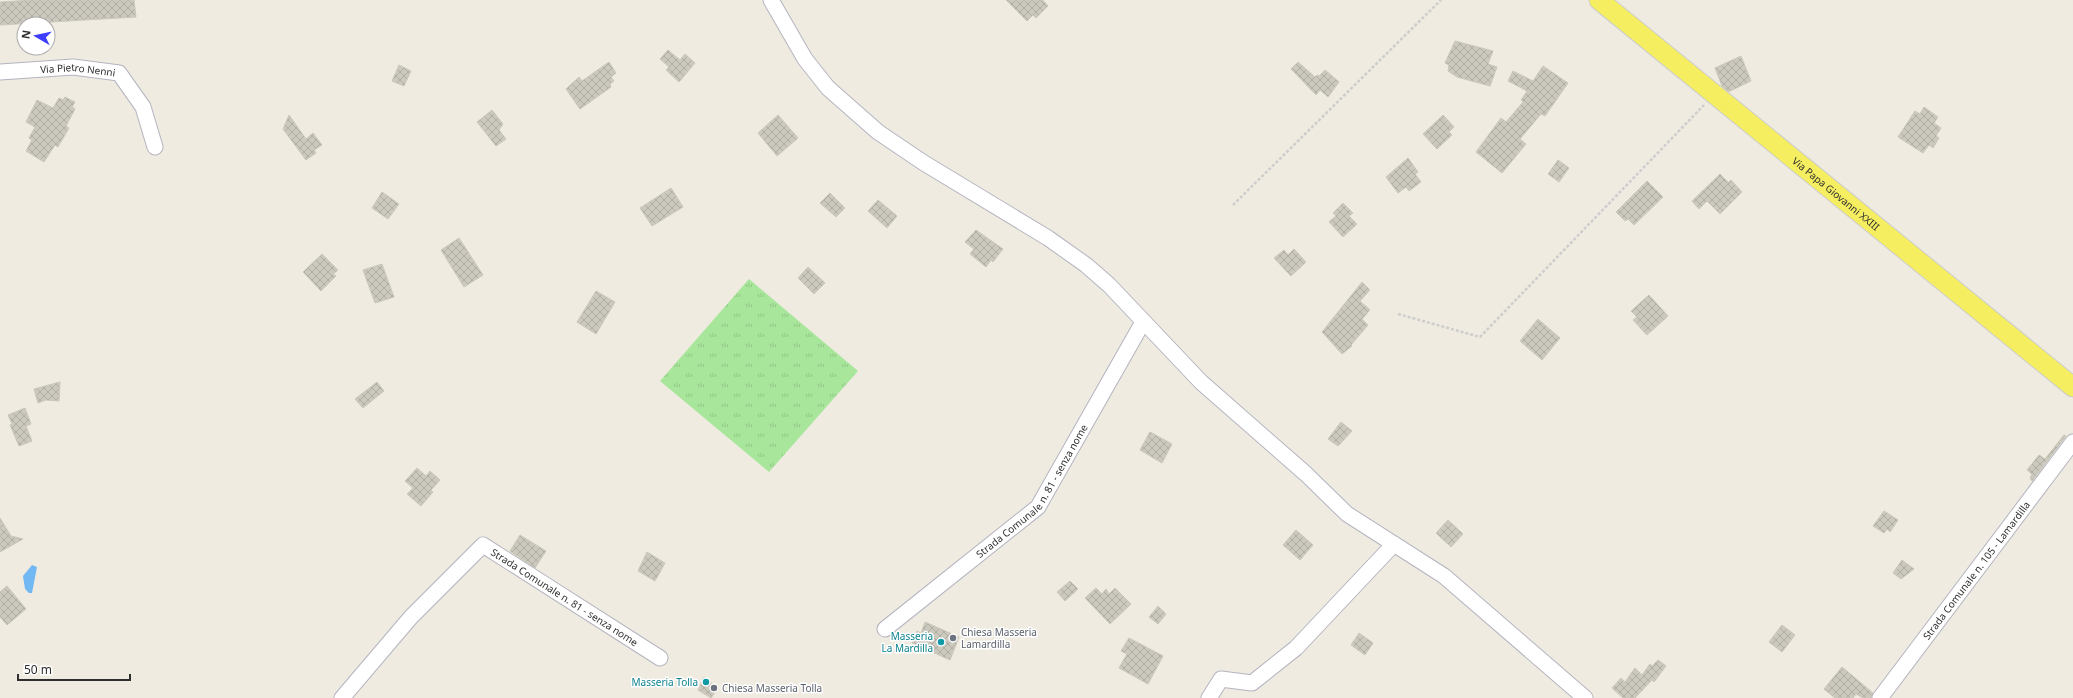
<svg xmlns="http://www.w3.org/2000/svg" width="2073" height="698" font-family="'Noto Sans',sans-serif">
<style>
.grass{fill:url(#grass-tufts)}
.water{fill:#72b8f2}
.building{fill:url(#building-cross-hatch);stroke:#cbc8b9}
.lines{fill:none;stroke-linecap:round;stroke-linejoin:round}
.minor-casing{stroke:#b4b4c1;stroke-width:17}
.major-casing{stroke:#cdcdcd;stroke-width:21}
.path{stroke:#cdcdcd;stroke-width:2.5;stroke-dasharray:3 2;stroke-linecap:butt}
.minor{stroke:#fff;stroke-width:15}
.major{stroke:#f5ee60;stroke-width:19}
.worship-dot{fill:#6b7280;stroke:#fff;stroke-width:1.5}
.culture-dot{fill:#0f9aa8;stroke:#fff;stroke-width:1.5}
.labels{text-anchor:middle;dominant-baseline:central;stroke-width:3;stroke-linejoin:round;paint-order:stroke}
.street-label{font-size:10px;fill:#2e2e2e;stroke:#fff}
.worship-label{font-size:10px;fill:#5b616d;stroke:#fff;text-anchor:start}
.culture-label{font-size:10px;fill:#0d838f;stroke:#fff;text-anchor:end}
</style>
<defs>
<pattern id="grass-tufts" width="24" height="20" patternUnits="userSpaceOnUse"><rect width="24" height="20" fill="#a8e69c"/><path d="M3 7l-1-3M5 7V3M7 7l1-3M15 17l-1-3M17 17v-4M19 17l1-3" fill="none" stroke="#91c687"/></pattern>
<pattern id="building-cross-hatch" width="8" height="8" patternUnits="userSpaceOnUse"><rect width="8" height="8" fill="#cbc9be"/><path d="M0 0l8 8M0 8l8-8" fill="none" stroke="#afada4"/></pattern>
</defs>
<rect width="100%" height="100%" fill="#efebe0"/>
<!-- grass -->
<polygon class="grass" points="749,279 858,371 769,472 660,381"/>
<!-- water -->
<polygon class="water" points="32,565 37,567 32,593 29,593 25,589 23,576"/>
<!-- building -->
<g class="building">
<polygon points="32,0 134,0 136,17 0,25 0,2"/>
<polygon points="1006,0 1043,0 1048,6 1036,18 1033,15 1027,21"/>
<polygon points="1455,41 1493,51 1488,64 1497,67 1490,86 1457,77 1448,71 1449,65 1445,63"/>
<polygon points="668,50 680,60 685,54 695,63 679,82 666,70 669,67 660,59"/>
<polygon points="1741,56 1751,81 1728,92 1722,86 1715,68"/>
<polygon points="609,62 616,73 611,77 614,81 610,84 611,87 580,109 566,89 579,77 582,81"/>
<polygon points="1298,62 1315,77 1317,75 1319,76 1325,70 1339,82 1328,97 1320,90 1316,95 1291,69"/>
<polygon points="399,65 411,71 404,86 392,81"/>
<polygon points="1543,66 1568,83 1545,116 1541,114 1520,139 1526,144 1502,173 1476,152 1501,118 1506,122 1523,102 1521,100 1527,91 1508,81 1513,71 1533,81"/>
<polygon points="65,97 75,102 72,107 75,109 66,126 69,128 58,147 55,145 44,162 26,151 32,140 29,138 35,127 26,122 37,100 53,108 59,98 63,100"/>
<polygon points="1924,107 1938,117 1934,123 1941,128 1936,136 1939,138 1933,148 1929,145 1923,153 1898,137 1915,111 1920,114"/>
<polygon points="492,110 503,124 499,130 506,139 496,146 477,122"/>
<polygon points="289,115 306,139 313,133 322,145 314,150 316,153 306,160 283,129"/>
<polygon points="778,115 798,138 777,156 758,133"/>
<polygon points="1443,115 1454,127 1449,132 1452,135 1437,149 1423,134"/>
<polygon points="1408,158 1418,172 1415,174 1421,182 1409,191 1406,187 1398,193 1386,177"/>
<polygon points="1558,160 1569,168 1559,182 1548,174"/>
<polygon points="1720,174 1728,182 1717,193 1731,180 1742,192 1720,214 1707,201 1699,209 1692,201"/>
<polygon points="1647,181 1663,197 1634,225 1628,219 1625,221 1616,212"/>
<polygon points="671,188 683,207 652,226 640,208"/>
<polygon points="382,192 399,204 388,219 372,208"/>
<polygon points="830,193 845,208 836,217 820,203"/>
<polygon points="878,200 897,216 887,228 868,211"/>
<polygon points="1343,203 1353,213 1349,216 1357,224 1343,237 1329,222 1336,216 1333,213"/>
<polygon points="976,230 1003,249 993,262 991,260 986,267 970,254 974,249 965,242"/>
<polygon points="459,238 483,275 464,287 441,250"/>
<polygon points="1294,249 1306,262 1291,276 1274,258 1284,250 1288,255"/>
<polygon points="322,254 338,270 333,274 336,276 321,291 303,272"/>
<polygon points="382,264 394,297 375,303 363,270"/>
<polygon points="808,267 825,283 814,294 798,278"/>
<polygon points="1362,282 1370,290 1360,301 1370,310 1362,319 1368,325 1351,345 1352,346 1342,354 1322,332"/>
<polygon points="596,291 615,302 596,334 577,322"/>
<polygon points="1649,295 1668,316 1647,335 1633,320 1637,317 1631,311"/>
<polygon points="1538,319 1560,338 1542,360 1520,341"/>
<polygon points="60,382 59,401 46,400 38,403 34,389"/>
<polygon points="377,382 384,391 363,408 355,399"/>
<polygon points="25,408 31,424 26,426 32,441 19,446 10,425 12,424 8,415"/>
<polygon points="1341,422 1352,431 1338,446 1328,439"/>
<polygon points="1150,432 1172,444 1162,463 1140,450"/>
<polygon points="2064,435 2066,436 2032,481 2030,478 2032,474 2027,470 2039,455 2045,459"/>
<polygon points="417,468 426,476 430,471 440,480 431,490 433,492 421,506 407,494 413,488 405,481"/>
<polygon points="1884,511 1898,520 1890,532 1887,529 1884,533 1873,526"/>
<polygon points="0,518 11,536 23,539 0,552"/>
<polygon points="1448,520 1463,534 1451,547 1436,533"/>
<polygon points="1296,530 1313,545 1300,560 1283,545"/>
<polygon points="520,535 546,551 535,568 510,551"/>
<polygon points="647,552 665,563 655,581 638,571"/>
<polygon points="1902,560 1914,569 1901,579 1893,573"/>
<polygon points="1070,581 1078,589 1065,601 1057,592"/>
<polygon points="7,586 26,609 7,625 0,617 0,592"/>
<polygon points="1096,588 1102,594 1106,589 1109,594 1115,588 1131,604 1110,624 1085,598"/>
<polygon points="1158,606 1166,614 1158,624 1149,617"/>
<polygon points="925,622 959,637 950,660 912,643 917,631 921,633"/>
<polygon points="1782,625 1795,635 1782,652 1769,642"/>
<polygon points="1359,633 1373,643 1365,655 1351,645"/>
<polygon points="1129,638 1163,656 1148,684 1119,668 1127,654 1121,651"/>
<polygon points="1658,660 1666,666 1654,682 1652,680 1635,698 1623,698 1612,688 1621,678 1625,682 1635,668 1642,675 1650,664 1652,666"/>
<polygon points="1842,667 1873,693 1871,698 1863,698 1856,694 1853,698 1835,698 1824,689"/>
<polygon points="704,677 718,688 711,698 698,690"/>
</g>
<g class="lines">
<defs>
<g id="minor">
<polyline points="771,0 805,59 828,88 878,132 924,163 1048,238 1086,265 1109,285 1201,382 1306,474 1347,514 1444,576 1585,698"/>
<path id="s1" d="M0,72l73,-5 46,6 24,34 12,40"/>
<path id="s2" d="M885,629l153,-122 105,-185"/>
<path id="s3" d="M342,698l69,-81 72,-72 177,113"/>
<polyline points="1209,698 1221,679 1252,683 1296,648 1394,544"/>
<path id="s4" d="M1880,698l193,-256"/>
</g>
<g id="major">
<path id="s5" d="M1599,0l474,387"/>
</g>
</defs>
<!-- minor casing -->
<use href="#minor" class="minor-casing"/>
<!-- major casing -->
<use href="#major" class="major-casing"/>
<!-- path -->
<g class="path">
<polyline points="1233,205 1441,0"/>
<polyline points="1398,314 1480,337 1704,105"/>
</g>
<!-- minor -->
<use href="#minor" class="minor"/>
<!-- major -->
<use href="#major" class="major"/>
</g>
<!-- markers -->
<g class="worship-dot">
<circle cx="953" cy="638" r="4"/>
<circle cx="714" cy="688" r="4"/>
</g>
<g class="culture-dot">
<circle cx="941" cy="642" r="4"/>
<circle cx="706" cy="682" r="4"/>
</g>
<g class="labels">
<!-- street labels -->
<g class="street-label">
<text stroke="none"><textPath href="#s1" startOffset="78">Via Pietro Nenni</textPath></text>
<text stroke="none"><textPath href="#s5" startOffset="306">Via Papa Giovanni XXIII</textPath></text>
<text stroke="none"><textPath href="#s2" startOffset="204">Strada Comunale n. 81 - senza nome</textPath></text>
<text stroke="none"><textPath href="#s4" startOffset="160">Strada Comunale n. 105 - Lamardilla</textPath></text>
<text stroke="none"><textPath href="#s3" startOffset="305">Strada Comunale n. 81 - senza nome</textPath></text>
</g>
<!-- worship labels -->
<g class="worship-label">
<text x="961" y="632">Chiesa Masseria<tspan x="961" dy="12">Lamardilla</tspan></text>
<text x="722" y="688">Chiesa Masseria Tolla</text>
</g>
<!-- culture labels -->
<g class="culture-label">
<text x="933" y="636">Masseria<tspan x="933" dy="12">La Mardilla</tspan></text>
<text x="698" y="682">Masseria Tolla</text>
</g>
</g>
<!-- north arrow -->
<g transform="translate(36 36) rotate(279)"><circle r="19" fill="#ffffff" stroke="#ababab"/>
<path d="M0-3L7 15L0 10L-7 15Z" fill="#3e3eff"/>
<text y="-6" font-size="11" font-weight="bold" text-anchor="middle" fill="#2e2e2e">N</text>
</g>
<!-- scale -->
<path d="M18 674v6h112v-6" fill="none" stroke="#2e2e2e" stroke-width="2"/>
<text x="24" y="674" font-size="12" fill="#2e2e2e" stroke="#ffffff" stroke-width="3" paint-order="stroke">50 m</text>
</svg>
